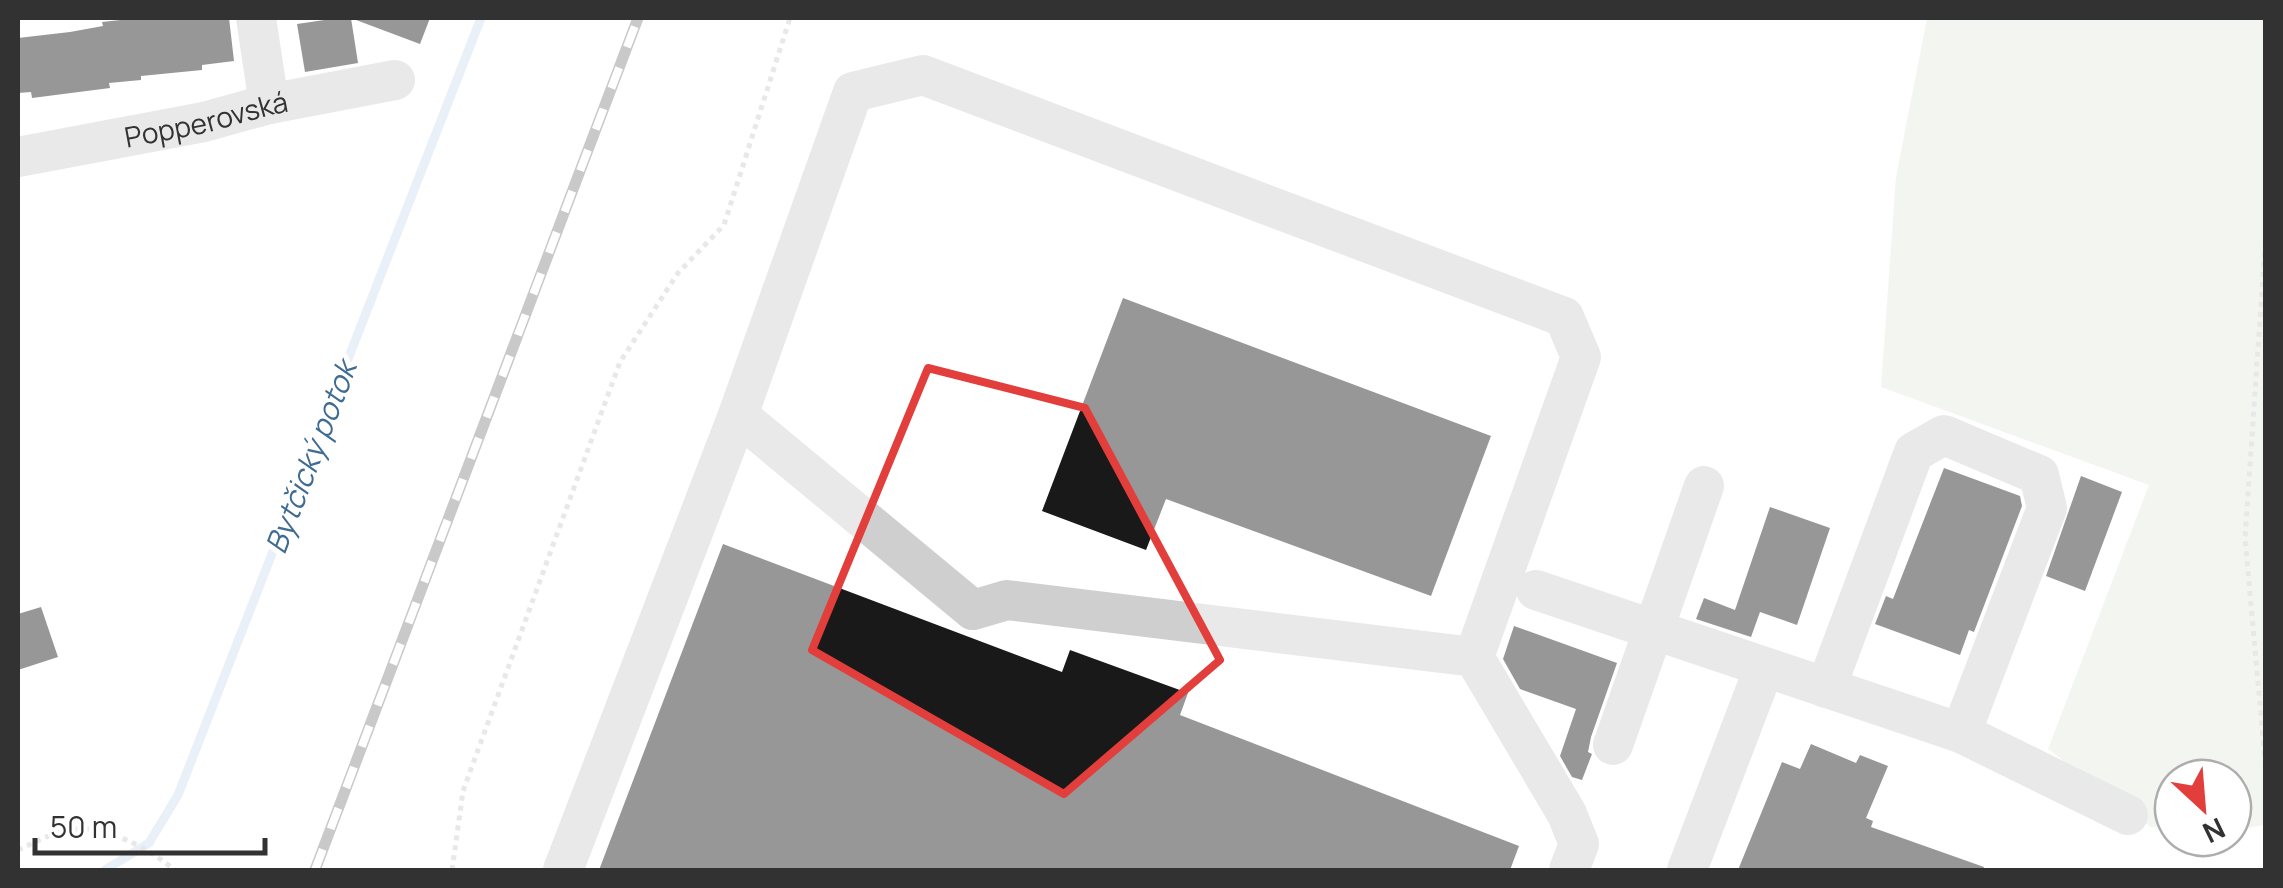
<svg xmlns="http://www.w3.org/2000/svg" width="2283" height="888" font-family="Manrope,sans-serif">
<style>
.green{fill:#e4ebde}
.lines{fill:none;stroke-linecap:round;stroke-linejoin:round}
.stream{stroke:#cedeed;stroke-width:9}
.building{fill:#191919}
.path{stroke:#ccc;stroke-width:5;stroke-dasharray:5 5;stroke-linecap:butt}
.minor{stroke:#cfcfcf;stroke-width:40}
.rail-casing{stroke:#878787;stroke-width:11}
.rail{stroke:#fff;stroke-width:8;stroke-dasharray:22;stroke-linecap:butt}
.marked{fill:none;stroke:#e23e3b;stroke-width:8;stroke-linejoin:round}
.labels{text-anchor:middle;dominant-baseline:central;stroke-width:10;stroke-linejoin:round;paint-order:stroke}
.street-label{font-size:28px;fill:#323232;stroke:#fff}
.water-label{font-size:30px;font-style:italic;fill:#406c94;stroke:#fff}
</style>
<rect width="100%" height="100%" fill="#fff"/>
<!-- green -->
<polygon class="green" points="1927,18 2265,18 2265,825 2233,830 2233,778 2173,778 2173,828 2151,827 2048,749 2149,485 1881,387 1896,177"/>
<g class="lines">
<!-- stream -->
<polyline class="stream" points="105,870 149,843 178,795 481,18"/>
</g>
<!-- building -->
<g class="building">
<polygon points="139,18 229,18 234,61 202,65 202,70 141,76 141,80 109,83 110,88 32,98 31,92 18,93 18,38 70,32 103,26 102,22"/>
<polygon points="338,18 351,18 358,63 305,72 297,24"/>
<polygon points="356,18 430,18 420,44 356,20"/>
<polygon points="1123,298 1491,436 1431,596 1166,499 1146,550 1042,511"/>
<polygon points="1944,468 2020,496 2022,506 1974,632 1969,630 1960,655 1875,624 1886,596 1893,599"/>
<polygon points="2081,476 2122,492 2085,591 2046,576"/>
<polygon points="1770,507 1830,528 1797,625 1760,612 1751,637 1696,619 1704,598 1735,610"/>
<polygon points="723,544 1062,672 1070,650 1188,693 1180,715 1519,846 1510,870 599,870"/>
<polygon points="41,607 58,657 18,670 18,614"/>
<polygon points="1514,626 1617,663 1591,737 1588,752 1592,754 1582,780 1572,777 1560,756 1576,709 1520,689 1503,659"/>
<polygon points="1811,744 1856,763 1860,755 1888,766 1866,818 1873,821 1871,827 1984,867 1983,870 1738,870 1782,762 1800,769"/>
</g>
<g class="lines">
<!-- path -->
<g class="path">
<polyline points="2266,232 2245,538 2266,772"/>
<path d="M18,850c18,-8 40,-21 61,-21 33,-1 71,21 96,41"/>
<polyline points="452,870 463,791 620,362 678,273 724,225 790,18"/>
</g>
<!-- minor -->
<g class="minor">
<polyline points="256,18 269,104"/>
<path id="s1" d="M18,157l186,-35 65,-18 126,-24"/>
<polyline points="738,415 973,610 1007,600 1474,657 1567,814 1579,844 1569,870"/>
<polyline points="1536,590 1961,733 2128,815"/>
<polyline points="1826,688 1914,452 1944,435 2039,475 2047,508 1961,733"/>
<polyline points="1613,745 1704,486"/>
<polyline points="563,870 738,415 853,92 923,75 1564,317 1581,357 1474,657"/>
<polyline points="1687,870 1764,668"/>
</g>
<defs>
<polyline id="rail" points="315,870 638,18"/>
</defs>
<!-- rail casing -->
<use href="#rail" class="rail-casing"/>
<!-- rail -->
<use href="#rail" class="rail"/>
</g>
<!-- marked area -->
<path d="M0 0H2283V888H0ZM928,368l157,40 135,252 -156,134 -252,-144z" fill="#fff" fill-opacity=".55" fill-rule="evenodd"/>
<path class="marked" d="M928,368l157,40 135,252 -156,134 -252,-144z"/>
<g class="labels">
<!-- street labels -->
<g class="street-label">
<text stroke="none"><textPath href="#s1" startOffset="192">Popperovská</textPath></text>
</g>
<!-- water labels -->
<g class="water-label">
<text transform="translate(310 457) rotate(-69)">Bytčický potok</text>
</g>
</g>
<!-- border -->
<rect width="2283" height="888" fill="none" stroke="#323232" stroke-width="40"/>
<!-- north arrow -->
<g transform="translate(2203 808) rotate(154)"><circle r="48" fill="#ffffff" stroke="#adadad" stroke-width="2.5"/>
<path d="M0-8L18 38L0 25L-18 38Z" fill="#e23e3b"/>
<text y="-15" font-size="28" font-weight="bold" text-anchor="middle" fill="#323232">N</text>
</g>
<!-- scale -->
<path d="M35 838v15h230v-15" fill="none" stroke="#323232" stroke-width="5"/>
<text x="50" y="838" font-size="30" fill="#323232" stroke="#ffffff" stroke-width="8" paint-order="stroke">50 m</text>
</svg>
